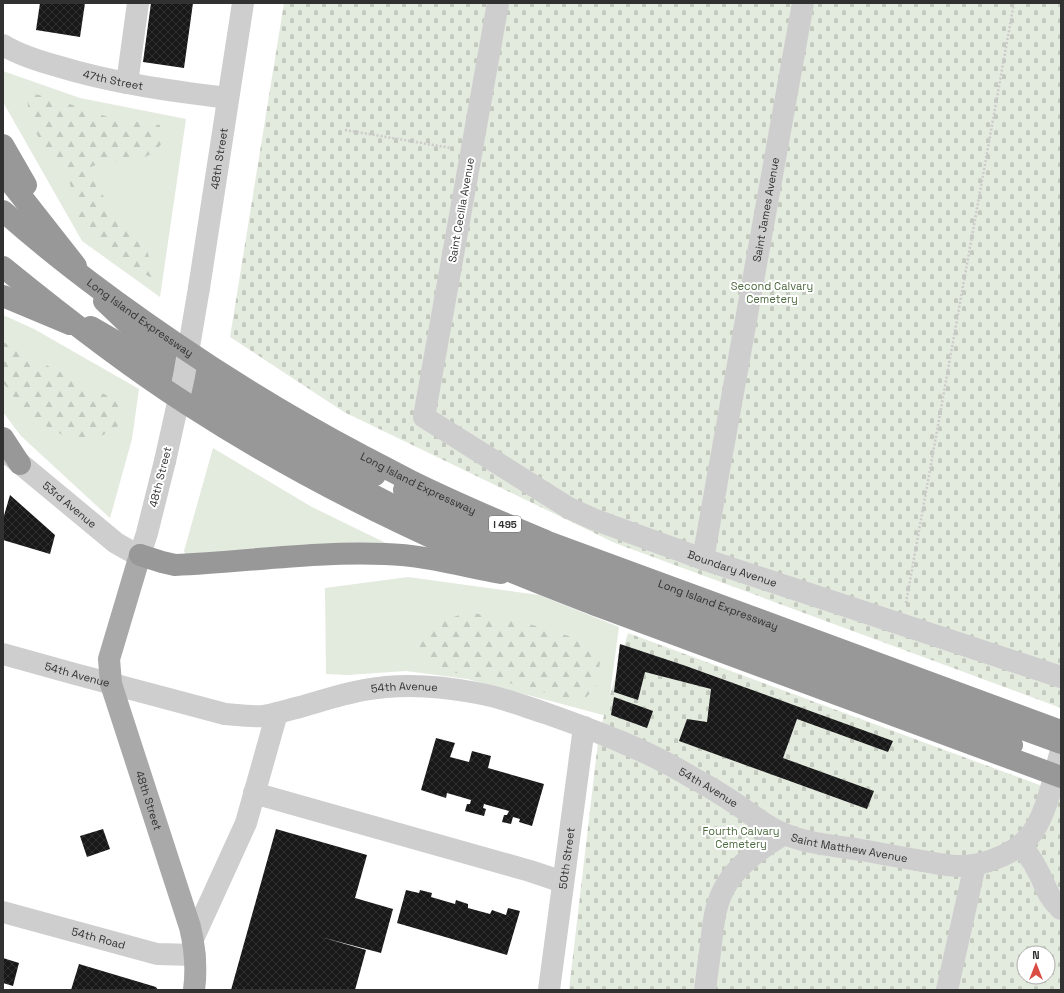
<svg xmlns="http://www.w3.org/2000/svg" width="1064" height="993" font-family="'Space Grotesk',sans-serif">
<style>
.grass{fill:#e3eade}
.forest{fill:url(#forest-firs)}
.cemetery{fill:url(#cemetery-stones);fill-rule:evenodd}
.building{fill:url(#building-cross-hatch)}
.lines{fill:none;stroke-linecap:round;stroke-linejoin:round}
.path{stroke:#cbcbcb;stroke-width:2.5;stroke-dasharray:2 2;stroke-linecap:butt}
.minor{stroke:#cecece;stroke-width:22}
.major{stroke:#a9a9a9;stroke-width:22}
.highway{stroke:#989898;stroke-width:22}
.minor-bridge{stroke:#cecece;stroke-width:22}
.highway-bridge{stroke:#989898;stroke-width:22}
.labels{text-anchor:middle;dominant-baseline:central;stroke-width:4;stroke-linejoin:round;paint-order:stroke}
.shield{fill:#fff;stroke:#6f6f6f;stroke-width:1}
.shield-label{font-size:10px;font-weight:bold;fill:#313131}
.street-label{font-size:11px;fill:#313131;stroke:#fff}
.park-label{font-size:11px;fill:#4f6b41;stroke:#fff}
</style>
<defs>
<pattern id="forest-firs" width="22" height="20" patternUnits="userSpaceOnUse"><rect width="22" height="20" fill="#e3eade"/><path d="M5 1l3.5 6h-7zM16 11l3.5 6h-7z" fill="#c3c9bf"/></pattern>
<pattern id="cemetery-stones" width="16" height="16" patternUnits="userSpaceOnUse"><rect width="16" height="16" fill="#e3eade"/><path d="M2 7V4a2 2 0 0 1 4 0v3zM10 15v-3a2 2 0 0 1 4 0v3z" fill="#c3c9bf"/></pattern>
<pattern id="building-cross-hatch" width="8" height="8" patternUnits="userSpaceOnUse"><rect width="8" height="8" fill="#181818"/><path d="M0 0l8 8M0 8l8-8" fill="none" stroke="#313131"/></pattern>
</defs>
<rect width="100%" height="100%" fill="#fff"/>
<!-- grass -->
<g class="grass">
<polygon points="3,71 80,98 186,119 160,297 82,241 3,102"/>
<polygon points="3,315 34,329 139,389 132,439 110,518 21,436 3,412"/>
<polygon points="213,448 312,507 392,546 187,557 184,551"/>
<polygon points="408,577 539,595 619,627 607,716 467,679 406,671 347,675 326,674 325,588"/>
</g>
<!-- forest -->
<g class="forest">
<polygon points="27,92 55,99 111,118 160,125 162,143 155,152 135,162 106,162 87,168 105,199 146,245 154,279 126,265 100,243 80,221 70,184 29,123"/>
<polygon points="3,342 34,359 122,403 118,426 103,435 70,439 29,417 3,383"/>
<polygon points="468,612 526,623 582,640 600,662 596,689 586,697 561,697 513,684 440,670 415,644 433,624"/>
</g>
<!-- cemetery -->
<g class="cemetery">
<polygon points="284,3 1061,3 1061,708 615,543 344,412 230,337"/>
<path d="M628,633l433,160v197h-492l30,-257zM1024,953h24v24h-24z"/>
</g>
<!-- building -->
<g class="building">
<polygon points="40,3 85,3 80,37 36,30"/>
<polygon points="151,3 193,3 184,68 143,62"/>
<polygon points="10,495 55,535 50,554 3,540 3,519"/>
<polygon points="620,644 686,666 893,741 888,752 797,719 783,758 874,791 867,809 679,741 687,719 707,722 711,689 645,672 638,700 614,692"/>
<polygon points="614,697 653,711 647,728 611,715"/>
<polygon points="436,738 455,743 450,757 469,762 472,751 491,756 488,768 544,784 532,826 519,822 520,819 513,817 511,824 502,822 504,815 507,815 509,811 484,804 483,808 486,809 484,816 465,811 467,804 470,804 471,800 447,793 446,798 421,790"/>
<polygon points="103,829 110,849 87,857 80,836"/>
<polygon points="276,829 367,855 355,898 393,909 381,953 321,937 366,950 355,990 231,990"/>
<polygon points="406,890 419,893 420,890 432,893 431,897 455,904 456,900 468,904 468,908 490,914 492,910 506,915 508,908 520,911 507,955 397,923"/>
<polygon points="3,958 19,963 13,986 3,983"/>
<polygon points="79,964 156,987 158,990 71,990"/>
</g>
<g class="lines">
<!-- path -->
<g class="path">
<polyline points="345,130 451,148"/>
<polyline points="906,603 1014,3"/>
</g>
<!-- minor -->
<g class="minor">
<path id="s1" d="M498,3l-74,414 132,83 13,8 24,11 110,40 358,118"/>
<path id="s2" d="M3,45c16,10 36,16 54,21 55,17 114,25 171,32"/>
<polyline points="127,83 138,3"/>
<path id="s3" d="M199,288l44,-285"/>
<path id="s4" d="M5,451l111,92 16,9 8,3 7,-22 18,-72"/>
<path id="s5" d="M703,559l100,-556"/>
<path id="s6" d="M3,654l72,20 150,40c12,1 25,3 38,2 12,-2 24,-6 37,-9 21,-6 42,-13 64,-17 36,-7 77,-4 113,3 24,4 46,13 68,20 51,18 102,37 148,65 17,9 33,19 49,30 13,9 25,19 40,25 22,10 54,13 79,17 18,3 37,7 56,10 18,3 38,8 56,5 18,-3 43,-13 55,-27 18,-19 26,-62 33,-88"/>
<polyline points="254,793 530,871 563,882"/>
<path d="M1021,845c8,10 15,21 20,32 6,14 9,22 20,32"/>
<path id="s7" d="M3,912l154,42 38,1"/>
<polyline points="193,939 246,823 277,713"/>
<path id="s8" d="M549,990l35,-263"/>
<path d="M705,990c2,-15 4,-31 6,-46 2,-19 4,-40 14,-57 13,-23 36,-39 59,-53"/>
<polyline points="947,990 975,865"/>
</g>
<!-- major -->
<path class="major" id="s9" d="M140,555l-31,104 2,25 79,243c5,21 7,41 4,63"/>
<!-- highway -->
<g class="highway">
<polyline points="3,145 26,185"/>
<polyline points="3,173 76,266"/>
<polyline points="3,296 70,324"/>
<polyline points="104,301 126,322 139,332 217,385 269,418 375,475"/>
<polyline points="91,327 129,349 193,393 259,432 323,469 394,506 458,536 529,567 1012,745"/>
<polyline points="3,438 20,464"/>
<polyline points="404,490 473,523 608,577 1061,743"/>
<path d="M140,555l22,7 13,3c70,-3 140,-14 210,-11 39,1 78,12 116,19"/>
</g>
<!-- minor-bridge -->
<polyline class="minor-bridge" points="165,461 184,376 199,288"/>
<!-- highway-bridge -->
<g class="highway-bridge">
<path id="s10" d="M3,211c54,48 112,91 171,131 60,41 123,79 187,113 16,8 32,17 48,25 46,23 92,42 139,62l513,189"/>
<path d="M3,267c59,48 120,96 184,137 85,55 174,102 266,143 49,22 99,41 148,60l460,170"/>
</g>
</g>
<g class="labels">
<!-- shield labels -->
<rect class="shield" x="489" y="516" width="32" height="16" rx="3"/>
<g class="shield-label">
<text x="505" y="524">I 495</text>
</g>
<!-- street labels -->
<g class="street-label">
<text stroke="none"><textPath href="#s2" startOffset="116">47th Street</textPath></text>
<text stroke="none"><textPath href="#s3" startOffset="131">48th Street</textPath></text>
<text transform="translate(461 210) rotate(-80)">Saint Cecilia Avenue</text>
<text stroke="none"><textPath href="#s5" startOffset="355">Saint James Avenue</textPath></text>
<text stroke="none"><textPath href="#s10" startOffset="174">Long Island Expressway</textPath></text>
<text transform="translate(160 477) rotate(-76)">48th Street</text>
<text stroke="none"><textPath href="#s10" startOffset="498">Long Island Expressway</textPath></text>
<text stroke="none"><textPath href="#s4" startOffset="84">53rd Avenue</textPath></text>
<text stroke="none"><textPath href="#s1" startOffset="766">Boundary Avenue</textPath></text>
<text stroke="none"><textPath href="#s10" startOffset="822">Long Island Expressway</textPath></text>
<text stroke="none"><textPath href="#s6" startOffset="77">54th Avenue</textPath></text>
<text stroke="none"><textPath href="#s6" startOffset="413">54th Avenue</textPath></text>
<text stroke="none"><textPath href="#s6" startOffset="737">54th Avenue</textPath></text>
<text stroke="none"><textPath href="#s9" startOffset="256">48th Street</textPath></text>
<text stroke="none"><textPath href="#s6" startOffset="893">Saint Matthew Avenue</textPath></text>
<text stroke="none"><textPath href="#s8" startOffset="133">50th Street</textPath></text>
<text stroke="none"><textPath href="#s7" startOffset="99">54th Road</textPath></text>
</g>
<!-- park labels -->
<g class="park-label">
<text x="772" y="286">Second Calvary<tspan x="772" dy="13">Cemetery</tspan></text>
<text x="741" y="831">Fourth Calvary<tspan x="741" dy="13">Cemetery</tspan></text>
</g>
</g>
<!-- border -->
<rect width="1064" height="993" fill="none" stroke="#313131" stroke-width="8"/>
<!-- north arrow -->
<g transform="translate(1036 965)"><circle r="19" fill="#ffffff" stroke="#adadad"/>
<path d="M0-3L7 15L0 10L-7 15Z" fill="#d94d43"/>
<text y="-6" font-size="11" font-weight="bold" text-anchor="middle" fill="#313131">N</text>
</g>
</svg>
